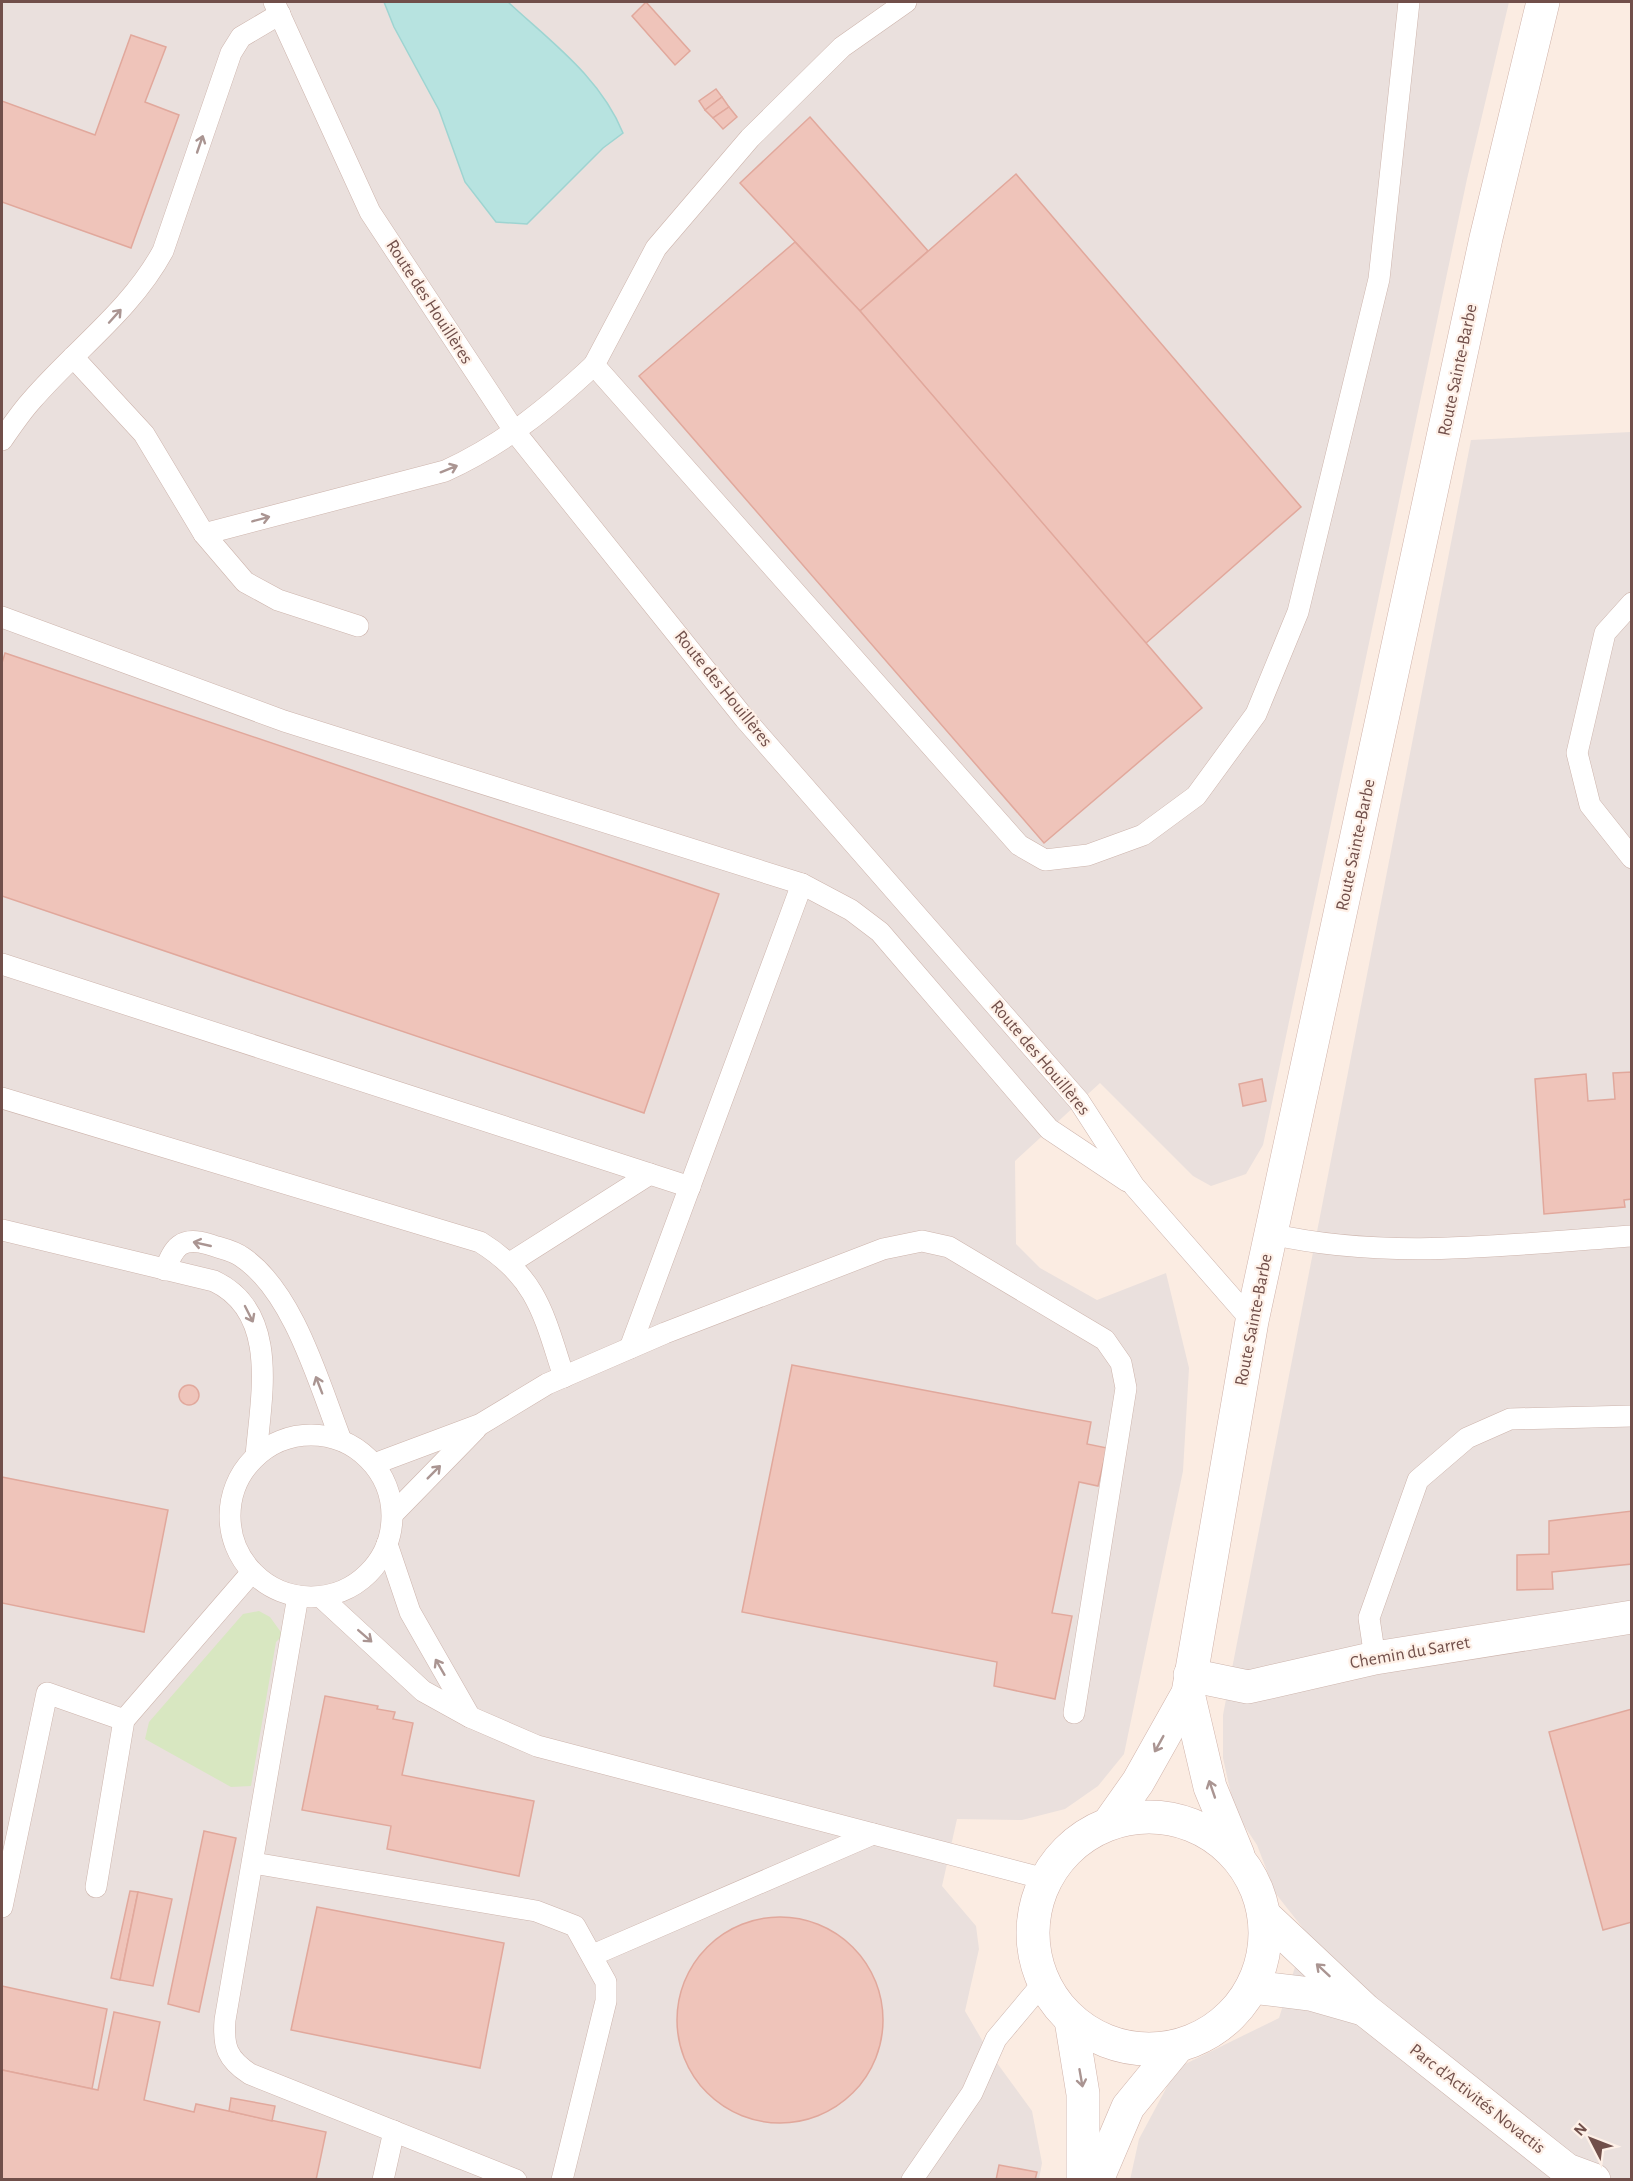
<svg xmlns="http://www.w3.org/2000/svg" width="1633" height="2181" font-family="'Alegreya Sans',sans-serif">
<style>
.industrial{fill:#eae0dd}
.green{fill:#d8e7c1}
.water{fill:#b7e3e0;stroke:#9ed4d1;stroke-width:1.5}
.building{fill:#efc4ba;stroke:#e1a89c;stroke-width:1.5}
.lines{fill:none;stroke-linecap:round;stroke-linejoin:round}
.service-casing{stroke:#cdb4ac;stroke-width:22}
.minor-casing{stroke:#cdb4ac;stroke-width:34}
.secondary-casing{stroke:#d0b2a9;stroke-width:34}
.service{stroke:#fff;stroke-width:21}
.minor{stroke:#fff;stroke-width:33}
.secondary{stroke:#fff;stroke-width:33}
.oneway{stroke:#aa9592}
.labels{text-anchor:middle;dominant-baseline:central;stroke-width:4.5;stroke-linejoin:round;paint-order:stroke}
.street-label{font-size:18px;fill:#714f4a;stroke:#fef0e7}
</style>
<rect width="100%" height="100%" fill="#fbece2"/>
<!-- industrial -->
<g class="industrial">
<polygon points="2,2 1509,2 1467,179 1263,1145 1246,1174 1211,1186 1193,1176 1100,1083 1015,1161 1016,1244 1040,1268 1097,1300 1166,1273 1189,1368 1183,1471 1124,1754 1098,1786 1065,1809 1022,1820 957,1819 942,1886 976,1926 979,1949 965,2011 989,2052 1032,2111 1042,2163 1039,2179 2,2180"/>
<polygon points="1631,432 1631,2179 1130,2180 1139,2139 1177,2068 1279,2018 1306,1932 1276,1894 1257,1845 1235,1812 1223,1758 1223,1715 1471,440"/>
</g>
<!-- green -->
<polygon class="green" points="259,1611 270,1617 283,1635 276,1642 251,1786 231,1787 145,1739 149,1722 243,1614"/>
<!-- water -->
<path class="water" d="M384,2h124c43,40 92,75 115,131l-20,15 -76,76 -31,-2 -31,-40 -26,-72 -45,-83z"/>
<!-- building -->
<g class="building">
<polygon points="646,2 690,51 675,65 632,16"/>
<polygon points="131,35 166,47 145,102 179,115 131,248 2,202 2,101 95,135"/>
<polygon points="716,89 722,97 705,110 699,101"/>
<polygon points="722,97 729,107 713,118 705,110"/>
<polygon points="729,107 737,117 723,129 713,118"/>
<polygon points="810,117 928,251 860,311 740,183"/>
<polygon points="1016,174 1301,507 1145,644 860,311"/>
<polygon points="795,242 860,311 1202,708 1044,843 639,376"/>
<polygon points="5,653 719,894 644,1113 2,896 2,663"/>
<polygon points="1632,1072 1632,1199 1624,1200 1625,1207 1544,1214 1535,1079 1586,1074 1588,1101 1615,1099 1613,1073"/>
<polygon points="1262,1079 1266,1101 1243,1106 1239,1084"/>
<polygon points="792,1365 1091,1422 1087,1444 1107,1448 1098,1486 1079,1482 1052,1613 1072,1616 1055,1699 994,1686 997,1662 742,1612"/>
<circle cx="189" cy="1395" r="10"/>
<polygon points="2,1477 168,1510 144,1632 2,1603"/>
<polygon points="1632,1511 1632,1564 1552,1572 1553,1589 1517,1590 1517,1555 1549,1554 1549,1521"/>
<polygon points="325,1696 378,1706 377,1709 395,1712 393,1719 413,1723 402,1775 534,1801 519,1876 387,1849 391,1826 302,1810"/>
<polygon points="1632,1709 1632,1922 1603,1930 1549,1732"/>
<polygon points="204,1831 236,1838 199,2012 168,2004"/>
<polygon points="130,1891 138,1892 120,1980 111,1978"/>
<polygon points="138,1892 172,1899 153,1986 120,1980"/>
<polygon points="317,1907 504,1943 480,2068 291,2030"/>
<circle cx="780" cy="2020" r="103"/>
<polygon points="2,1986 107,2009 92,2089 2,2070"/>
<polygon points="114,2012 160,2022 144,2100 194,2112 196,2104 326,2132 316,2180 2,2180 2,2070 98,2090"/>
<polygon points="231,2098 275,2106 272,2121 229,2111"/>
<polygon points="999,2165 1037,2172 1035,2180 996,2180"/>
</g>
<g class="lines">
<defs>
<g id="service">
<polyline points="274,2 370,212 515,432 745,719 1079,1101 1134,1186 1252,1321"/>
<polyline points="906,2 842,47 750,138 656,248 594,365 1019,845 1045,860 1088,855 1143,835 1196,796 1256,714 1298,612 1379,279 1409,2"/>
<polyline points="73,357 144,434 204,534 245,582 278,600 358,626"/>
<path d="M2,440c9,-13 19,-28 30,-40 44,-51 99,-90 131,-149l68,-198 10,-16 39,-23"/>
<path d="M204,534l241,-63c57,-26 103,-63 149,-106"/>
<polyline points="1632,603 1605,633 1577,753 1590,805 1632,858"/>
<polyline points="2,617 284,721 802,884 851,910 880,932 1049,1129 1127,1181"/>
<polyline points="2,964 690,1187"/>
<path d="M2,1098l478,144c58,36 64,74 84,135"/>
<path d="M2,1230l212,51c66,31 47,116 42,175"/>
<path d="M1271,1234c118,27 241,10 361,2"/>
<polyline points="510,1263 650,1174"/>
<path d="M165,1270c9,-23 16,-34 43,-26 11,4 25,6 34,13 52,35 77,127 99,183"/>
<polyline points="630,1348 802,884"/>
<circle cx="311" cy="1516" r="81"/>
<polyline points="374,1464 481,1424 547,1384 665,1333 883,1249 922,1241 949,1247 1105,1340 1121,1363 1126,1388 1074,1713"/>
<polyline points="393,1514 476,1429"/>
<polyline points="387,1544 410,1612 470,1717"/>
<path d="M298,1596l-73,424c-2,27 2,39 25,54l266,106"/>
<polyline points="321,1597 423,1691 470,1717 537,1746 1045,1879"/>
<polyline points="1375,1658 1369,1618 1418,1480 1467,1438 1510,1419 1632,1416"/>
<polyline points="254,1863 536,1911 575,1926 606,1982 606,2001 562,2180"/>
<polyline points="96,1887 124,1720 252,1572"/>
<polyline points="2,1907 47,1693 124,1720"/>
<polyline points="593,1955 873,1834"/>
<polyline points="383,2180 394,2131"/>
<polyline points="912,2180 972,2093 996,2039 1043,1983"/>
</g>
<g id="minor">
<polyline points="1190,1675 1248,1687 1375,1658 1632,1617"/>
<polyline points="1265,1916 1365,2010 1567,2170 1594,2180"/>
<polyline points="1252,1987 1310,1994 1359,2008"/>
</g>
<g id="secondary">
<polyline points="1188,1693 1210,1787 1238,1855"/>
<circle cx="1149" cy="1933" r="116"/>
<polyline points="1109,1823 1138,1782 1188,1693 1252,1321 1486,238 1543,2"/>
<polyline points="1071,2020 1083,2094 1083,2180"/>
<polyline points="1097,2180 1128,2107 1178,2046"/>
</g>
</defs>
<!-- service casing -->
<use href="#service" class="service-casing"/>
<!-- minor casing -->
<use href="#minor" class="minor-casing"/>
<!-- secondary casing -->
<use href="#secondary" class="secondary-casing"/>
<!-- service -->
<use href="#service" class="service"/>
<!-- minor -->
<use href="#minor" class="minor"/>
<!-- secondary -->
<use href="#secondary" class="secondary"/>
</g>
<!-- one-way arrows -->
<defs><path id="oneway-shaft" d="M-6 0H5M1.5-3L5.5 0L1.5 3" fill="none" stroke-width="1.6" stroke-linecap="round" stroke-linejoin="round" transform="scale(1.5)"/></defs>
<g class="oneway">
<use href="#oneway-shaft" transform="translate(200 144) rotate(-71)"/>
<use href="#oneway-shaft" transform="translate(115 316) rotate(-48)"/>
<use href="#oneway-shaft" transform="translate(449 469) rotate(-22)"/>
<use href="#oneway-shaft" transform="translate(261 519) rotate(-15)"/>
<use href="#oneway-shaft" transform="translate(202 1244) rotate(-167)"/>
<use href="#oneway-shaft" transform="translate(249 1314) rotate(63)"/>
<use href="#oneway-shaft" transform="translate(319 1385) rotate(-111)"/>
<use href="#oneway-shaft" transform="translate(434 1472) rotate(-45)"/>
<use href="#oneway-shaft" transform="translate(365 1636) rotate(41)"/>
<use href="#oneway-shaft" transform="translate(440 1667) rotate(-120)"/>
<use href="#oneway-shaft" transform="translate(1159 1744) rotate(119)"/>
<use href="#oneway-shaft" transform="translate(1212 1789) rotate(-109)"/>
<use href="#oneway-shaft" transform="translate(1323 1970) rotate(-137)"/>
<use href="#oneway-shaft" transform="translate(1081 2078) rotate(80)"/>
</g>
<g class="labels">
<!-- street labels -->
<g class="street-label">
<text transform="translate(429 302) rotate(57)">Route des Houillères</text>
<text transform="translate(1458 370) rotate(-78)">Route Sainte-Barbe</text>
<text transform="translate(723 689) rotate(51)">Route des Houillères</text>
<text transform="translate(1356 845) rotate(-78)">Route Sainte-Barbe</text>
<text transform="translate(1040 1058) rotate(50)">Route des Houillères</text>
<text transform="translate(1254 1320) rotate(-79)">Route Sainte-Barbe</text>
<text transform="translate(1410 1653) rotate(-10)">Chemin du Sarret</text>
<text transform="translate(1477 2099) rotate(38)">Parc d'Activités Novactis</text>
</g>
</g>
<!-- border -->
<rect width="1633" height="2181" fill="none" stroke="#714f4a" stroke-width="6"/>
<!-- north arrow -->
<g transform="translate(1591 2139) rotate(312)" stroke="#fef0e7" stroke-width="4.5" paint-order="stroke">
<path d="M0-4.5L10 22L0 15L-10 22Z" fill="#714f4a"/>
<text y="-9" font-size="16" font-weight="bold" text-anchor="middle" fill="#714f4a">N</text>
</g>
</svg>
